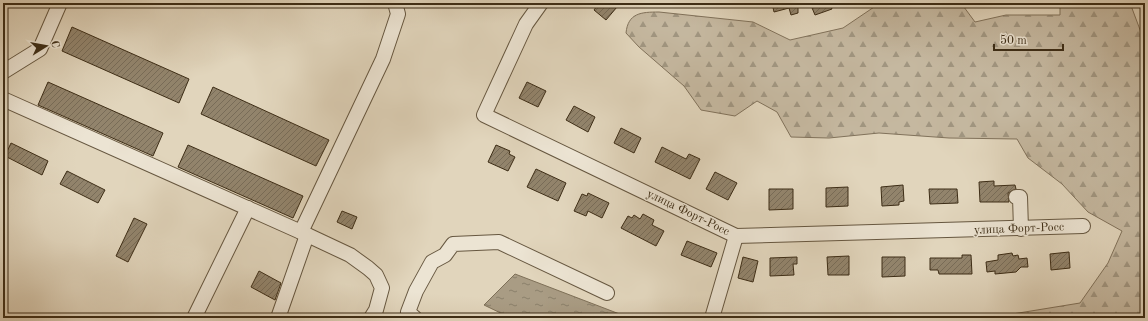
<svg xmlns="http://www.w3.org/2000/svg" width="1148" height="321" font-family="'Old Standard TT',serif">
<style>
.forest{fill:url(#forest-firs);stroke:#81725b}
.water{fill:url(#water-ripples);stroke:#7e7058}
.building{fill:url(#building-hatch);stroke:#3d2d16}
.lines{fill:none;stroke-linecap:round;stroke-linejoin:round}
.minor-casing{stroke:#665740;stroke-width:16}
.minor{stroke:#ece4d3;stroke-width:14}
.labels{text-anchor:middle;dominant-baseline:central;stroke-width:3;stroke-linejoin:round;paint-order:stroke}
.street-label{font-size:12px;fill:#3d2d16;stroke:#ece4d3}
</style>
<defs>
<pattern id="forest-firs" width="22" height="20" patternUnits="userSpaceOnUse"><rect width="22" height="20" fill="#c5b8a0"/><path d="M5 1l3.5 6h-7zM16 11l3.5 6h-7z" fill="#a19681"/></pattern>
<pattern id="water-ripples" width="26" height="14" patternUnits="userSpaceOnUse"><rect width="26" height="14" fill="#a99c84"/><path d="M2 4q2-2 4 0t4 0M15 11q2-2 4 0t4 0" fill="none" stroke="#8b806b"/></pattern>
<pattern id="building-hatch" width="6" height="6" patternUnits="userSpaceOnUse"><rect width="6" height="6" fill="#92846c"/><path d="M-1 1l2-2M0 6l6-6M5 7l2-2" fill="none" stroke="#786c58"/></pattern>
</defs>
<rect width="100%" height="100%" fill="#e1d5bc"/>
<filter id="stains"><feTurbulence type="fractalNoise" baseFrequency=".005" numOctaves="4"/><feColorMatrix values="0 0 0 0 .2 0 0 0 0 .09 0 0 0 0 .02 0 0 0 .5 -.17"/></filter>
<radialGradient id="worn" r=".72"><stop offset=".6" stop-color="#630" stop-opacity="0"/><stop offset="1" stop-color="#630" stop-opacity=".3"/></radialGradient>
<!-- forest -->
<path class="forest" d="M880,3h81l14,19 31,-7h54v-12h70l15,40v275h-157l92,-15 28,-40 14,-32 -34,-19 -26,-28 -34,-26 -11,-19 -68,-1 -70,-5 -50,5 -38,-1 -14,-25 -20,-11 -22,15 -34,-6 -17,-24 -45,-39 -13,-14c2,-20 15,-21 33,-21l94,10 37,18 53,-12z"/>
<!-- water -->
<polygon class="water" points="515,274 630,318 511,318 484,305"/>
<!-- building -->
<g class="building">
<polygon points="599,3 612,3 617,7 606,20 594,10"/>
<polygon points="772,3 798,3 798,13 791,15 789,8 774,12"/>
<polygon points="810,3 830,3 832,9 815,15"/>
<polygon points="72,27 189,79 179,103 62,51"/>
<polygon points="48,82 163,133 153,156 38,105"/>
<polygon points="527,82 546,91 538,107 519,98"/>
<polygon points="213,87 329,140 316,166 201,114"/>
<polygon points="574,106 595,117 588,132 566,120"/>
<polygon points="621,128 641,138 634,153 614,143"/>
<polygon points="11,143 48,161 42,175 5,156"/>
<polygon points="188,145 303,196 293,218 178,167"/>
<polygon points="496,145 510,151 509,154 515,157 508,171 488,162"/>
<polygon points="662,147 686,159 689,154 700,159 690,179 655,162"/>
<polygon points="536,169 566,183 558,201 527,187"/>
<polygon points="67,171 105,190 98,203 60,184"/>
<polygon points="715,172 737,183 728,200 706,189"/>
<polygon points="994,181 994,186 1015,185 1016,189 1008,193 1009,202 980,202 979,182"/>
<polygon points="903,185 904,201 899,202 899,205 882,206 881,187"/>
<polygon points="848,187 848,206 826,207 826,188"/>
<polygon points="769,189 793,189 793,209 769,210"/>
<polygon points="929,189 957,189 958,203 930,204"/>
<polygon points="588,193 609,203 602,218 588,211 586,216 574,211 582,194 587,196"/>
<polygon points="342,211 357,217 352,229 337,222"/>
<polygon points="643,214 654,220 652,225 664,231 656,246 621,228 628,216 632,218 634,215 640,219"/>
<polygon points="134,218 147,224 128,262 116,256"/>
<polygon points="687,241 717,253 711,267 681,255"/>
<polygon points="1069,252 1070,268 1051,270 1050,254"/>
<polygon points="1012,253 1013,256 1018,255 1019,259 1027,258 1028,267 1021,267 1016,272 995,274 995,271 987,272 986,262 998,260 998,255"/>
<polygon points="962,255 971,255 972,274 939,274 938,270 930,270 930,258 962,258"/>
<polygon points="849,256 849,275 828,275 827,257"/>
<polygon points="743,257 758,261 753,282 738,278"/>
<polygon points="797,257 797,264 793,264 794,275 770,276 770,258"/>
<polygon points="882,257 905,257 905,276 882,277"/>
<polygon points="259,271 281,283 275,300 251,287"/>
</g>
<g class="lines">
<defs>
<g id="minor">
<polyline points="541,3 526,24 484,115 736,236 1083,226"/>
<polyline points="3,72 40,49 60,3"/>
<polyline points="3,99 301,232"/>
<polyline points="1016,197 1020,197 1021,229"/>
<polyline points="194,318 248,208"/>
<polyline points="278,318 307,235"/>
<polyline points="371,318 376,310 382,288 376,275 368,268 350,255 301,232 383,59 398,14 395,3"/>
<polyline points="415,318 408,312 416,291 432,262 445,255 453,244 499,242 607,293"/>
<polyline points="712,318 736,236"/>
</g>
</defs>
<!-- minor casing -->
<use href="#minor" class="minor-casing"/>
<!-- minor -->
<use href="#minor" class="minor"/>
</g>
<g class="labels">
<!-- street labels -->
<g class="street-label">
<text transform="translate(688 213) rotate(26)">улица Форт-Росс</text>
<text transform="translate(1019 229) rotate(-2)">улица Форт-Росс</text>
</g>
</g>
<!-- margin -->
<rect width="1148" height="321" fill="none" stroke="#e1d5bc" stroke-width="16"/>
<rect x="4" y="4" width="1140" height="313" fill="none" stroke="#3d2d16" stroke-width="2"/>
<rect x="8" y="8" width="1132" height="305" fill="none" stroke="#3d2d16"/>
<!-- north arrow -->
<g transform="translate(46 46) rotate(79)" stroke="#ece4d3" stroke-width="3" paint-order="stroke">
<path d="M0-3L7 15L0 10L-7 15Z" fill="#3d2d16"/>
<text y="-6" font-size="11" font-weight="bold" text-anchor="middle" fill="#3d2d16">С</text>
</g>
<!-- scale -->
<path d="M994 44v6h69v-6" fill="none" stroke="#3d2d16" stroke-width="2"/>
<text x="1000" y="44" font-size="12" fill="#3d2d16" stroke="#ece4d3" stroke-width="3" paint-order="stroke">50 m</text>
<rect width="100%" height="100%" filter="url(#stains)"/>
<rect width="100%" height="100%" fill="url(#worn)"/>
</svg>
